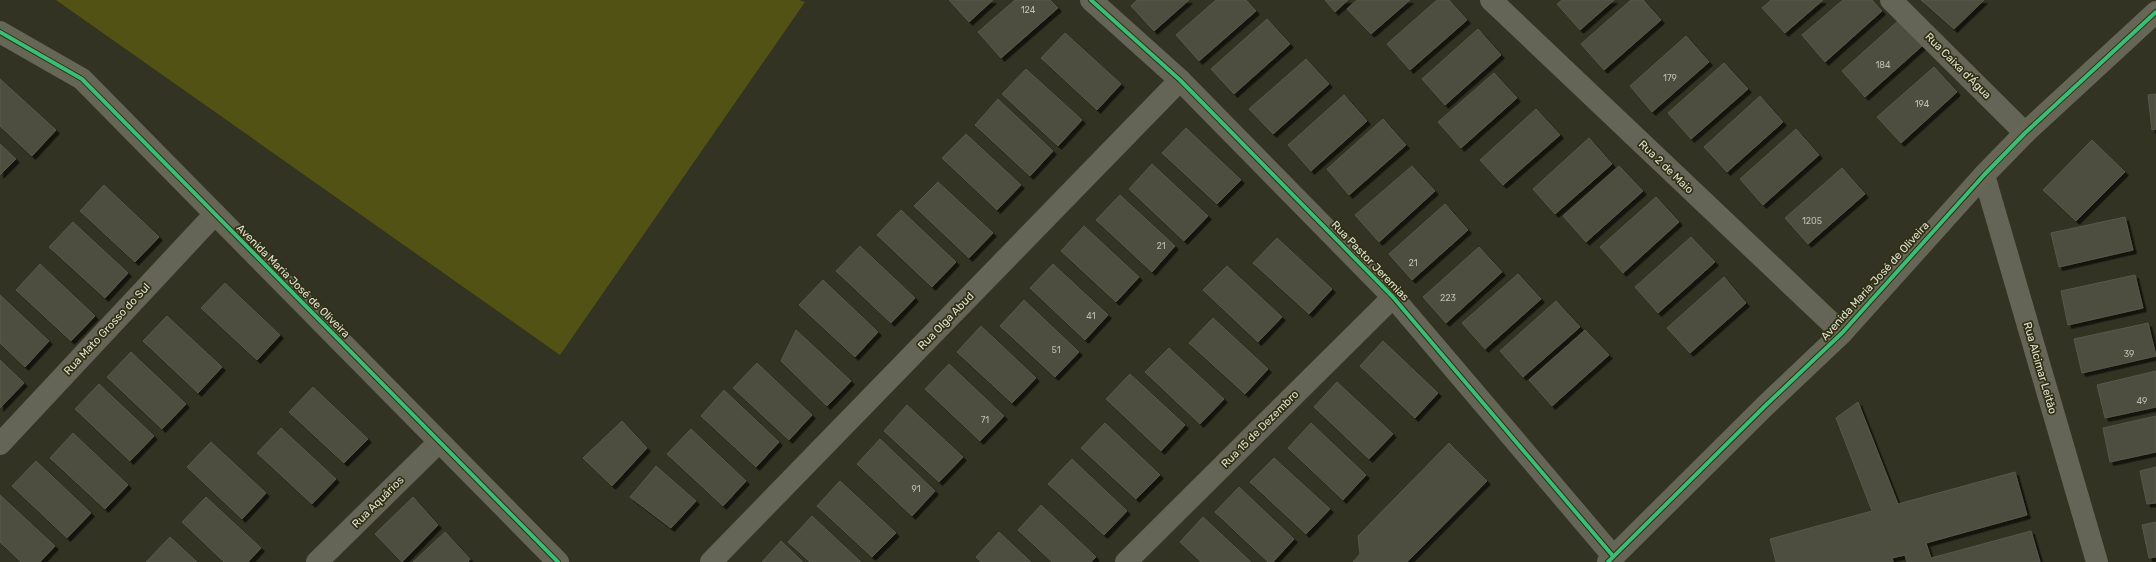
<svg xmlns="http://www.w3.org/2000/svg" width="2156" height="562" font-family="Rubik,sans-serif">
<style>
.green{fill:#535215}
.building{fill:#4e4e40;stroke:#57584a;filter:url(#shadow)}
.lines{fill:none;stroke-linecap:round;stroke-linejoin:round}
.street{stroke:#656557;stroke-width:22}
.secondary{stroke:#666657;stroke-width:22}
.cycleway-casing{stroke:#2f2f13;stroke-width:6}
.cycleway{stroke:#3abd76;stroke-width:4}
.labels{text-anchor:middle;dominant-baseline:central;stroke-width:3.5;stroke-linejoin:round;paint-order:stroke}
.number-label{font-size:9px;fill:#bdbeae}
.street-label{font-size:11px;fill:#e2e3d2;stroke:#2f2f13}
</style>
<defs>
<filter id="shadow"><feDropShadow dx="3.5" dy="3.5" stdDeviation="0" flood-color="#0009"/></filter>
</defs>
<rect width="100%" height="100%" fill="#333323"/>
<!-- green -->
<polygon class="green" points="56,0 799,0 805,2 560,355"/>
<!-- building -->
<g class="building">
<polygon points="949,0 993,0 969,22"/>
<polygon points="1015,0 1050,0 1058,8 1001,58 978,32"/>
<polygon points="1137,0 1189,0 1154,31 1131,6"/>
<polygon points="1216,0 1246,0 1256,11 1199,61 1176,35"/>
<polygon points="1325,0 1348,0 1335,12"/>
<polygon points="1357,0 1410,0 1371,34 1347,9"/>
<polygon points="1437,0 1449,0 1467,20 1410,70 1387,44"/>
<polygon points="1562,0 1614,0 1580,30 1557,4"/>
<polygon points="1631,0 1643,0 1661,20 1604,70 1581,44"/>
<polygon points="1771,0 1823,0 1785,33 1762,8"/>
<polygon points="1843,0 1872,0 1882,11 1825,62 1802,35"/>
<polygon points="1921,0 1984,0 1954,29"/>
<polygon points="1267,19 1290,44 1234,94 1211,69"/>
<polygon points="1898,21 1922,46 1865,97 1842,71"/>
<polygon points="1478,29 1501,55 1445,105 1422,79"/>
<polygon points="1065,33 1121,84 1097,110 1041,58"/>
<polygon points="1686,36 1709,62 1652,112 1630,86"/>
<polygon points="1306,59 1329,84 1273,134 1249,109"/>
<polygon points="1724,63 1748,89 1691,139 1668,113"/>
<polygon points="1934,67 1957,92 1901,143 1877,117"/>
<polygon points="1026,69 1082,120 1058,146 1002,94"/>
<polygon points="1494,73 1517,98 1461,148 1438,122"/>
<polygon points="0,79 56,130 32,156 0,126"/>
<polygon points="2156,94 2156,129 2152,130 2148,95"/>
<polygon points="1344,95 1367,121 1311,171 1288,145"/>
<polygon points="1760,96 1783,122 1727,172 1704,147"/>
<polygon points="998,99 1053,151 1030,176 975,125"/>
<polygon points="1536,109 1560,135 1503,185 1480,160"/>
<polygon points="1383,119 1406,145 1349,195 1327,169"/>
<polygon points="1186,128 1241,180 1217,204 1162,153"/>
<polygon points="1796,129 1819,155 1763,205 1740,179"/>
<polygon points="966,134 1021,185 997,210 942,158"/>
<polygon points="1589,138 1612,164 1555,214 1533,189"/>
<polygon points="2092,140 2125,172 2076,221 2043,190"/>
<polygon points="0,144 16,159 0,175"/>
<polygon points="1152,164 1208,216 1184,241 1129,189"/>
<polygon points="1412,166 1435,191 1379,242 1355,215"/>
<polygon points="1619,166 1643,191 1586,242 1563,216"/>
<polygon points="1842,168 1865,194 1808,244 1785,218"/>
<polygon points="938,182 993,233 969,258 914,206"/>
<polygon points="104,185 159,237 135,262 80,211"/>
<polygon points="1120,195 1175,246 1152,272 1096,220"/>
<polygon points="1656,197 1679,222 1623,273 1600,247"/>
<polygon points="1445,204 1468,230 1412,280 1389,254"/>
<polygon points="901,210 956,262 932,287 877,235"/>
<polygon points="2125,217 2133,250 2059,267 2051,233"/>
<polygon points="73,222 128,273 105,298 49,247"/>
<polygon points="1084,226 1139,277 1116,302 1061,251"/>
<polygon points="1691,237 1715,262 1658,313 1635,287"/>
<polygon points="1277,238 1332,289 1309,314 1253,263"/>
<polygon points="860,246 915,298 891,323 836,271"/>
<polygon points="1479,247 1502,272 1446,323 1423,297"/>
<polygon points="40,264 95,316 71,341 16,290"/>
<polygon points="1053,264 1108,315 1085,340 1030,288"/>
<polygon points="1227,266 1282,317 1258,342 1203,290"/>
<polygon points="1518,274 1541,299 1485,349 1462,323"/>
<polygon points="2135,275 2143,308 2068,325 2061,291"/>
<polygon points="1724,277 1746,303 1690,353 1667,328"/>
<polygon points="823,280 878,332 855,357 799,305"/>
<polygon points="225,283 280,335 257,360 201,308"/>
<polygon points="0,295 49,341 25,367 0,343"/>
<polygon points="1024,300 1079,352 1055,377 1000,326"/>
<polygon points="1556,301 1580,327 1523,377 1500,351"/>
<polygon points="167,316 222,367 198,393 143,341"/>
<polygon points="1213,318 1268,369 1245,394 1189,343"/>
<polygon points="2148,323 2156,356 2082,373 2074,339"/>
<polygon points="981,326 1036,378 1012,403 957,352"/>
<polygon points="796,330 851,381 827,406 781,361"/>
<polygon points="1585,330 1609,355 1552,406 1529,380"/>
<polygon points="1383,341 1438,393 1415,418 1360,366"/>
<polygon points="1169,348 1224,399 1200,424 1145,372"/>
<polygon points="131,352 186,404 162,429 107,377"/>
<polygon points="0,360 24,383 0,408"/>
<polygon points="757,363 812,415 789,440 733,388"/>
<polygon points="949,364 1004,416 980,441 925,389"/>
<polygon points="2156,371 2156,407 2105,418 2097,385"/>
<polygon points="1130,374 1185,425 1161,451 1106,399"/>
<polygon points="1337,382 1393,434 1369,459 1314,407"/>
<polygon points="99,384 154,436 130,461 75,409"/>
<polygon points="313,387 368,439 344,463 289,412"/>
<polygon points="724,390 779,442 756,467 701,416"/>
<polygon points="1858,402 1898,504 2015,472 2027,515 1926,543 1931,558 2031,531 2040,562 1907,562 1905,555 1892,558 1893,562 1776,562 1770,539 1872,511 1836,418"/>
<polygon points="907,405 963,457 939,482 884,431"/>
<polygon points="2156,416 2156,452 2110,462 2103,428"/>
<polygon points="622,421 647,448 612,486 583,458"/>
<polygon points="1105,423 1160,475 1136,499 1081,448"/>
<polygon points="1311,423 1366,475 1343,500 1288,448"/>
<polygon points="281,428 336,479 312,504 257,453"/>
<polygon points="691,429 746,481 723,506 667,454"/>
<polygon points="73,433 128,485 105,509 50,458"/>
<polygon points="880,439 935,491 912,516 857,464"/>
<polygon points="211,442 266,493 242,519 187,467"/>
<polygon points="1449,443 1487,481 1407,562 1353,562 1360,554 1358,536"/>
<polygon points="1274,458 1330,509 1306,534 1250,482"/>
<polygon points="1072,459 1127,511 1104,535 1048,484"/>
<polygon points="36,461 91,513 67,538 12,486"/>
<polygon points="656,466 696,501 671,528 630,497"/>
<polygon points="2156,467 2156,503 2147,504 2140,471"/>
<polygon points="840,481 896,533 872,557 817,506"/>
<polygon points="1239,487 1294,539 1273,562 1268,562 1215,512"/>
<polygon points="0,495 55,546 40,562 21,562 0,542"/>
<polygon points="206,497 261,548 248,562 224,562 182,522"/>
<polygon points="413,497 438,525 402,562 375,534"/>
<polygon points="1041,505 1096,557 1091,562 1052,562 1018,530"/>
<polygon points="812,516 861,562 810,562 788,542"/>
<polygon points="1203,517 1251,562 1201,562 1180,542"/>
<polygon points="2156,522 2156,557 2149,558 2142,525"/>
<polygon points="445,532 470,559 468,562 413,562"/>
<polygon points="999,532 1031,562 981,562 976,557"/>
<polygon points="170,537 197,562 146,562"/>
<polygon points="781,541 803,562 762,562"/>
</g>
<g class="lines">
<!-- street -->
<g class="street">
<polyline points="1091,0 1180,80 1393,297 1613,556"/>
<polyline points="1491,0 1842,333"/>
<polyline points="1891,0 2025,133"/>
<polyline points="1984,175 2097,562"/>
<polyline points="0,444 215,214"/>
<polyline points="317,562 439,442"/>
<polyline points="711,562 1180,80"/>
<polyline points="1126,562 1393,297"/>
</g>
<!-- secondary -->
<g class="secondary">
<polyline points="0,32 82,79 558,562"/>
<polyline points="1608,562 1765,406 1842,333 1984,175 2025,133 2156,12"/>
</g>
<defs>
<g id="cycleway">
<polyline points="1091,0 1180,80 1393,297 1613,556"/>
<polyline points="0,32 82,79 558,562"/>
<polyline points="1608,562 1765,406 1842,333 1984,175 2025,133 2156,12"/>
</g>
</defs>
<!-- cycleway casing -->
<use href="#cycleway" class="cycleway-casing"/>
<!-- cycleway -->
<use href="#cycleway" class="cycleway"/>
</g>
<g class="labels">
<!-- number labels -->
<g class="number-label">
<text x="1028" y="10">124</text>
<text x="1883" y="65">184</text>
<text x="1670" y="78">179</text>
<text x="1922" y="104">194</text>
<text x="1812" y="221">1205</text>
<text x="1161" y="246">21</text>
<text x="1413" y="263">21</text>
<text x="1448" y="298">223</text>
<text x="1091" y="316">41</text>
<text x="1056" y="350">51</text>
<text x="2129" y="354">39</text>
<text x="2142" y="401">49</text>
<text x="985" y="420">71</text>
<text x="916" y="489">91</text>
</g>
<!-- street labels -->
<g class="street-label">
<text transform="translate(1958 66) rotate(45)">Rua Caixa d'Água</text>
<text transform="translate(1666 167) rotate(44)">Rua 2 de Maio</text>
<text transform="translate(1370 261) rotate(46)">Rua Pastor Jeremias</text>
<text transform="translate(293 281) rotate(45)">Avenida Maria José de Oliveira</text>
<text transform="translate(1875 281) rotate(-48)">Avenida Maria José de Oliveira</text>
<text transform="translate(946 321) rotate(-46)">Rua Olga Abud</text>
<text transform="translate(107 329) rotate(-47)">Rua Mato Grosso do Sul</text>
<text transform="translate(2040 368) rotate(74)">Rua Alcimar Leitão</text>
<text transform="translate(1260 429) rotate(-45)">Rua 15 de Dezembro</text>
<text transform="translate(378 502) rotate(-45)">Rua Aquários</text>
</g>
</g>
</svg>
